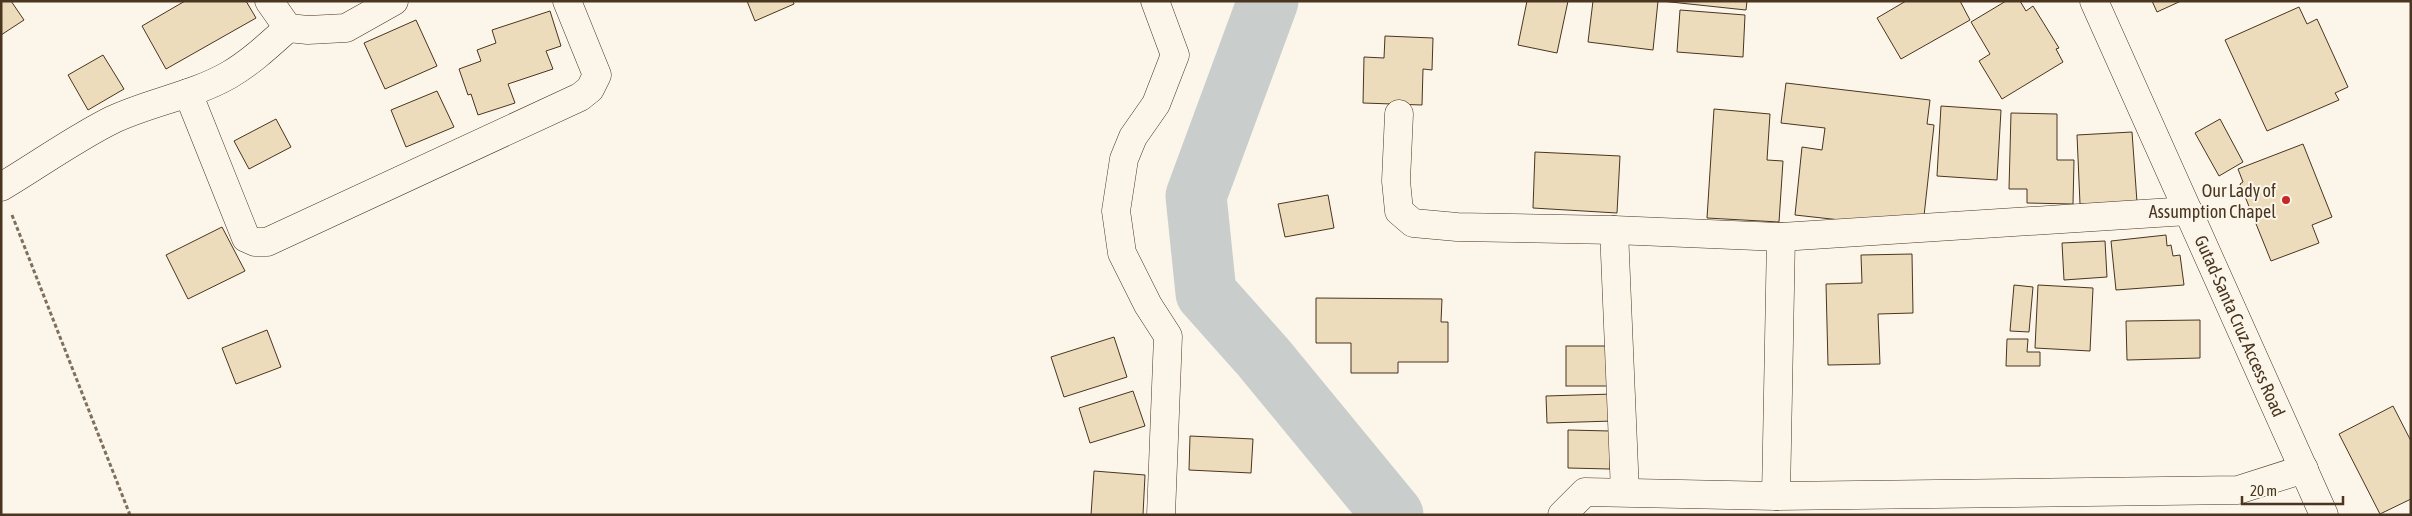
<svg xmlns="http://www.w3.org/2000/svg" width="2412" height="516" font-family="'Asap Condensed',sans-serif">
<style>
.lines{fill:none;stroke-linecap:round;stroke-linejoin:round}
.river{stroke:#c9cecd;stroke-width:61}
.building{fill:#ecdcbc;stroke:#4a3520}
.minor-casing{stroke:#4a3520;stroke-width:29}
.secondary-casing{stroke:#4a3520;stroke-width:29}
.path{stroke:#7f6f5c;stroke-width:3;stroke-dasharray:4 2.5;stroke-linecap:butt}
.minor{stroke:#fbf6e9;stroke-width:28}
.secondary{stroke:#fbf6e9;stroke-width:28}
.poi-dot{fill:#c62828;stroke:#fbf6e9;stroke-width:2}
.labels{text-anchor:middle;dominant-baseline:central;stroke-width:4;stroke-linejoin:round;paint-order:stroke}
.poi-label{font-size:18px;fill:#4a3520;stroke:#fbf6e9;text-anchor:end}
.street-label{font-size:18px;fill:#4a3520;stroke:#fbf6e9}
</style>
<rect width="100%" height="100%" fill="#fbf6e9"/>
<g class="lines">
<!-- river -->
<polyline class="river" points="1268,1 1196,196 1206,293 1263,357 1393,515"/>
</g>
<!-- building -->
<g class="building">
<polygon points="1,1 11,1 24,20 1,35"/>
<polygon points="185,1 246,1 256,18 166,69 142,26"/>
<polygon points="747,1 793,1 794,4 755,21"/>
<polygon points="1527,1 1568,1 1557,53 1518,45"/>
<polygon points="1593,1 1658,1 1653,50 1588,42"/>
<polygon points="1661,1 1747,1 1746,10"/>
<polygon points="1906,1 1960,1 1970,20 1901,59 1877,18"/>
<polygon points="2006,1 2020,1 2026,11 2033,6 2059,48 2056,49 2063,62 2002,99 1979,61 1990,54 1971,22"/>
<polygon points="2152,1 2181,1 2157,12"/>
<polygon points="2299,7 2307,24 2317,19 2348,87 2335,93 2339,100 2267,131 2225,40"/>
<polygon points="1680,10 1745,15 1743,57 1677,52"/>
<polygon points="550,11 561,46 546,51 553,69 508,84 515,103 478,115 471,94 468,95 459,69 481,61 477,50 496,43 492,30"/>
<polygon points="416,20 437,66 385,89 364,43"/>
<polygon points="1385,36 1433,38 1432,70 1423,69 1422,105 1363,103 1364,57 1384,58"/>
<polygon points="103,55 124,89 88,110 68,75"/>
<polygon points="1786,83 1930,100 1927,124 1934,125 1923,225 1895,226 1795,215 1802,147 1822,150 1825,128 1781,123"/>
<polygon points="437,91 454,127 406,147 391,110"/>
<polygon points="1941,106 2001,110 1997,180 1937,176"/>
<polygon points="1714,109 1770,114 1767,160 1783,161 1779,222 1707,218"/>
<polygon points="2011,113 2057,114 2057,160 2074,160 2073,204 2027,203 2027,189 2009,189"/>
<polygon points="276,119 291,147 249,169 234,141"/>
<polygon points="2220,119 2243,162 2219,176 2195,133"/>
<polygon points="2132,132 2137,202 2080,204 2077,135"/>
<polygon points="2303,144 2332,217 2312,225 2319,243 2271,261 2240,184 2243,182 2238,169"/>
<polygon points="1535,152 1620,156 1617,213 1533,208"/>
<polygon points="1328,195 1334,228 1285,237 1278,204"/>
<polygon points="222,227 245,271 188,299 166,255"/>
<polygon points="2166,235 2167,246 2171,245 2173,256 2180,255 2184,285 2116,290 2111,241"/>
<polygon points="2105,241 2107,277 2064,280 2062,243"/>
<polygon points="1912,254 1913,313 1878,314 1880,364 1828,365 1826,284 1862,283 1861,255"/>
<polygon points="2014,285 2033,287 2029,332 2010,331"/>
<polygon points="2038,285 2093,288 2090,351 2035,348"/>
<polygon points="1316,298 1442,299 1441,322 1448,322 1448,362 1398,362 1398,373 1351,373 1351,343 1316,343"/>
<polygon points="2200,320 2200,358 2127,360 2126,321"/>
<polygon points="267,330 281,367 236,384 222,348"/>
<polygon points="1114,337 1127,377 1064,397 1051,357"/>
<polygon points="2007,339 2028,339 2027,352 2040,352 2040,366 2006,366"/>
<rect x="1566" y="346" width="43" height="40"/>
<polygon points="1133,391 1145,426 1090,443 1079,408"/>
<polygon points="1613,394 1613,421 1547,423 1546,396"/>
<polygon points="2393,406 2411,441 2411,499 2380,514 2339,434"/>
<polygon points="1568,430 1610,431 1610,469 1568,468"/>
<polygon points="1190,436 1253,439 1251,473 1189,470"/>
<polygon points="1094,471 1145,475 1143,515 1091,515"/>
</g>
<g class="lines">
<defs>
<g id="minor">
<polyline points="269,1 288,28 308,30 346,28 394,1"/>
<polyline points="1155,1 1175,55 1156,104 1133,137 1124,159 1116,211 1122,253 1148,305 1168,336 1161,515"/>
<polyline points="188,93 246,238 255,242 267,242 580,97 590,89 597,75 567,1"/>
<polyline points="1399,114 1396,181 1399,211 1413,223 1457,227 1614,230 1781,237 2188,211"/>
<path d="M1,187c37,-22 73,-48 111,-67 38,-18 80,-24 117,-45 22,-13 40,-30 59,-47"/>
<polyline points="1614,230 1625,492"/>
<polyline points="1781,237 1776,496 2238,490 2304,469"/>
<polyline points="1562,515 1585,492 1776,496"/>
</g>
<polyline id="secondary" points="2094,1 2324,515"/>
</defs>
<!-- minor casing -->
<use href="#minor" class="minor-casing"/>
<!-- secondary casing -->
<use href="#secondary" class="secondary-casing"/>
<!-- path -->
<polyline class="path" points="12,215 130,515"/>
<!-- minor -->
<use href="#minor" class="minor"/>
<!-- secondary -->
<use href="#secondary" class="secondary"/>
</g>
<!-- markers -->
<circle class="poi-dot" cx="2286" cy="200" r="5"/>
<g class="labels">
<!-- poi labels -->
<g class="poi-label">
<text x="2276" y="190">Our Lady of<tspan x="2276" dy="21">Assumption Chapel</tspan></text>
</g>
<!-- street labels -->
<g class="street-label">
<text transform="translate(2240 326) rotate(66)">Gutad-Santa Cruz Access Road</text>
</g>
</g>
<!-- border -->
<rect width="2412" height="516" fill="none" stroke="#4a3520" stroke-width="5"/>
<!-- scale -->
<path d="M2242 496v8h101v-8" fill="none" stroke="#4a3520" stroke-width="2.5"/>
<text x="2250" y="496" font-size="15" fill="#4a3520" stroke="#fbf6e9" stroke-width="4" paint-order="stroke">20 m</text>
</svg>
